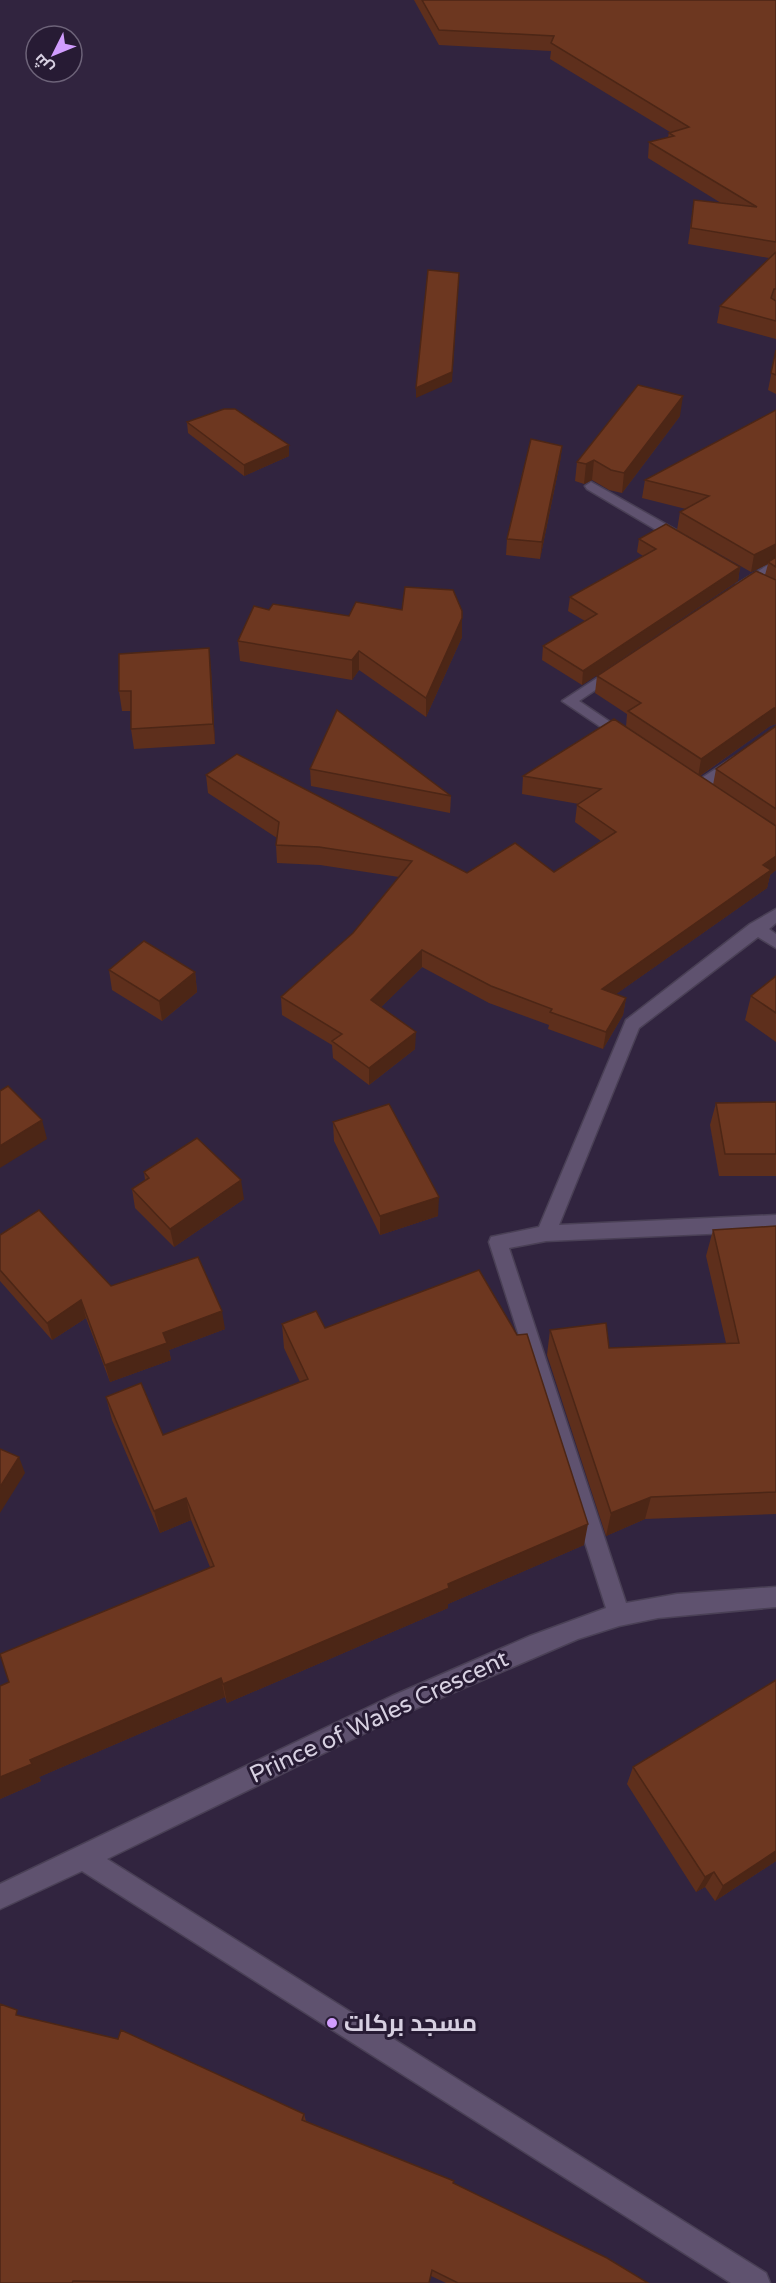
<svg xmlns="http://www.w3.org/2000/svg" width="776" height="2283" font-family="'Varela Round',Cairo,sans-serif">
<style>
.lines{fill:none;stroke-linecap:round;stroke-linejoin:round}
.minor-casing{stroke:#4a4056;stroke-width:3}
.minor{fill:#5f526f;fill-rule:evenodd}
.wall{fill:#5e2f1c}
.shaded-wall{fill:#4c2616}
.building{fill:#6d3720;stroke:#4c2616;stroke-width:1.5}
.poi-dot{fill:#d19dfe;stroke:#271b34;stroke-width:2}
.labels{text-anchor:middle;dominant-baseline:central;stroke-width:6;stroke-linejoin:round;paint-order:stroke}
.near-street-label{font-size:24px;fill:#d7d0e1;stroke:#271b34}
.near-poi-label{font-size:24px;font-weight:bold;fill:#d7d0e1;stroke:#271b34;text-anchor:start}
</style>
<rect width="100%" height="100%" fill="#31243f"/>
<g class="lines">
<defs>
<g id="minor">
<polygon points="591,482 685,535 686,538 680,542 675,541 587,489 585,486"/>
<polygon points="776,560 776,570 747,590 737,590 735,587 737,584"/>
<polygon points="614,667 619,668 621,671 619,674 579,701 631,736 633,739 631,742 626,744 562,701"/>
<polygon points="734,757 741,762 739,765 704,791 694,791 691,787 694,783"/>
<polygon points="776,909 776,923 769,929 776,934 776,948 758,937 639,1028 559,1225 776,1215 776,1231 546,1241 509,1248 626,1603 677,1594 776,1587 776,1607 658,1618 619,1626 578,1639 408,1712 107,1859 766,2273 770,2283 731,2283 82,1871 0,1909 0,1884 392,1696 530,1636 606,1608 489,1242 491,1237 539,1227 626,1020 750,924"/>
</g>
</defs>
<!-- minor casing -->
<use href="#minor" class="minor-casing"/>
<!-- minor -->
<use href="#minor" class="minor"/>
</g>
<!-- wall -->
<g class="wall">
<polygon points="414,0 776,0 776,339 717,323 720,306 769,258 688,244 694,200 721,203 648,158 649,142 668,137 669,133 670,132 550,59 551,51 439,45"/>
<polygon points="776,350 776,394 768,390"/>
<polygon points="776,410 776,724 770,726 700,776 713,785 716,769 776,726 776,870 770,875 767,888 616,994 626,998 623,1015 603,1049 548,1029 549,1025 489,1003 422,967 381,1007 415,1049 369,1085 333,1058 332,1045 282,1015 281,997 353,933 399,877 320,865 277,863 276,845 277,838 208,793 206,775 467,873 554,872 601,841 575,822 577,805 579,804 522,794 523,776 626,727 627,714 595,693 597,676 765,575 768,564 751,572 677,530 680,512 686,509 642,498 645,480"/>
<polygon points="680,416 622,493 609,490 592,480 584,484 575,481 577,462"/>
<polygon points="187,422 289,445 289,456 244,476 188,433"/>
<polygon points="562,446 560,462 540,559 506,555 507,539"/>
<polygon points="639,539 740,567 738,581 582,685 542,660 543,646 585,621 568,611 570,597 643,556 637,552"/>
<polygon points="462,637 426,717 359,670 352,680 240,661 238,641"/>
<polygon points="211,669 215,744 134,749 131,729 131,711 122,711 119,691"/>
<polygon points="310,769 451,796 450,813 311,786"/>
<polygon points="109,970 195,972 197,992 162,1021 112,990"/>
<polygon points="776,976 776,1042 745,1020 751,996"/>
<polygon points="776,1102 776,1176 719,1176 710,1125 716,1103"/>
<polygon points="333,1122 438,1216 380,1235 334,1141"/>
<polygon points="144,1172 244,1199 174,1247 135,1208 132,1189 145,1180"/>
<polygon points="776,1226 776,1514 645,1519 606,1536 547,1355 550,1330 609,1348 726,1343 706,1256 713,1230"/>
<polygon points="0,1235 111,1286 225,1329 169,1350 171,1360 110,1382 86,1318 52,1340 0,1281"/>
<polygon points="282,1324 325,1328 584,1545 448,1604 448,1608 227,1703 225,1697 39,1777 41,1781 0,1799 9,1682 210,1567 191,1520 160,1533 112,1420 106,1397 163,1435 300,1382 284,1348"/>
<polygon points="633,1767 776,1861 715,1901 705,1887 696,1892 627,1784"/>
<polygon points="22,2016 304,2114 306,2121 453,2183 648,2283 446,2283 431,2276 429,2283 0,2283"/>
</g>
<!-- shaded-wall -->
<g class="shaded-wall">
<polygon points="459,273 452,382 416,398 416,388"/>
<polygon points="683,396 680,416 622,493 624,473"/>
<polygon points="289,445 289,456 244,476 244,465"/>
<polygon points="562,446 560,462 540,559 542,542"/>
<polygon points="594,460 592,480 584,484 586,464"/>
<polygon points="776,544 776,559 768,562 768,564 751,572 754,555"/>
<polygon points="740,567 738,581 582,685 583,671"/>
<polygon points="462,618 462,637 426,717 426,698"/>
<polygon points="209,648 211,669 215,744 213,724"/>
<polygon points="359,651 359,670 352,680 352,660"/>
<polygon points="774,708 776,708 776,724 770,726 698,777 701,759"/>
<polygon points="776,856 776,870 770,875 767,888 599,1006 602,989"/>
<polygon points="422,950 422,967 371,1017 371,1000"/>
<polygon points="195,972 197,992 162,1021 159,1001"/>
<polygon points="626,998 623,1015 603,1049 606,1032"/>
<polygon points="416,1032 415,1049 369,1085 369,1068"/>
<polygon points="42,1120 47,1139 0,1168 0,1146"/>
<polygon points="241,1180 244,1199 174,1247 170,1229"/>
<polygon points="439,1197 438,1216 380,1235 380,1216"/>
<polygon points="81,1300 86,1318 52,1340 47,1323"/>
<polygon points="222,1311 225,1329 169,1350 171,1360 110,1382 105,1365 163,1333"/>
<polygon points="19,1457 25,1473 0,1513 0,1487"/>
<polygon points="651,1497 645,1519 606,1536 611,1513"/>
<polygon points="186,1498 191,1520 160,1533 154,1511"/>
<polygon points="588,1524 584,1545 448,1604 448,1608 227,1703 223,1684 448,1584"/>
<polygon points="221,1678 225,1697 39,1777 41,1781 0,1799 0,1777 30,1760"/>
<polygon points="776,1851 776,1861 715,1901 723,1886"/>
<polygon points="714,1872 705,1887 696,1892 705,1877"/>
</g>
<!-- building -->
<g class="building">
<polygon points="422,0 776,0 776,242 691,228 694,200 757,207 649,142 674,136 669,133 689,127 551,43 554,36 439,30"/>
<polygon points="776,252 776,289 774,289 771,298 776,301 776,321 720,306"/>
<polygon points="428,270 459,273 452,372 416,388"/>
<polygon points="776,350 776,375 771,373"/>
<polygon points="638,385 683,396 624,473 611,470 594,460 586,464 577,462"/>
<polygon points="224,409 235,409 289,445 244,465 187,422"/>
<polygon points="776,410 776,544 754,555 680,512 709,496 645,480"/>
<polygon points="531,439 562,446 542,542 507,539"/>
<polygon points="666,524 740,567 583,671 543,646 597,614 570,597 656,549 639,539"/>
<polygon points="776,557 776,567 768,562"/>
<polygon points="756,571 776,580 776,708 774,708 701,759 628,711 641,703 597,676"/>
<polygon points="405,587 453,590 462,611 462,618 426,698 359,651 352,660 238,641 254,606 269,610 273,604 349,616 356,602 402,610"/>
<polygon points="209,648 213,724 131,729 131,691 119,691 119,654"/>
<polygon points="337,710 451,796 310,769"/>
<polygon points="614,719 776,826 776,856 763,865 771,870 602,989 626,998 606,1032 550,1012 552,1009 491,986 422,950 371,1000 416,1032 369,1068 332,1041 342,1034 281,997 353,933 412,861 319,847 276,845 279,822 206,775 237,754 467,873 515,843 554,872 616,832 577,805 601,789 523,776"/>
<polygon points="776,726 776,809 716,769"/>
<polygon points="144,941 195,972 159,1001 109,970"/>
<polygon points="776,976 776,1013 751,996"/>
<polygon points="8,1086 42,1120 0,1146 0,1091"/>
<polygon points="776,1102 776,1154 725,1154 716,1103"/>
<polygon points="389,1104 439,1197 380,1216 333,1122"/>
<polygon points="197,1138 241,1180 170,1229 132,1189 149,1178 144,1172"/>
<polygon points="39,1210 111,1286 198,1257 222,1311 163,1333 167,1343 105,1365 81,1300 47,1323 0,1270 0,1235"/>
<polygon points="776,1226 776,1492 651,1497 611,1513 550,1330 606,1323 609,1348 739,1343 713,1230"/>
<polygon points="479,1270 517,1335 527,1334 588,1524 448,1584 449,1588 223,1684 221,1678 30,1760 32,1764 0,1777 0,1686 9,1682 0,1654 214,1566 186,1498 154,1511 106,1397 141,1383 163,1435 308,1379 282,1324 316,1311 325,1328"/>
<polygon points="0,1449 19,1457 0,1487"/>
<polygon points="776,1680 776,1851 723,1886 714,1872 705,1877 633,1767"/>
<polygon points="0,2004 17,2010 16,2015 118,2039 121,2030 304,2114 302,2120 454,2181 453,2183 607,2258 648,2283 458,2283 432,2270 429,2283 234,2283 73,2281 72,2283 0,2283"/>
</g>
<!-- markers -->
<circle class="poi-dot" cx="332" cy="2023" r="6"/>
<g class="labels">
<!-- near-street labels -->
<g class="near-street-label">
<text transform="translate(379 1717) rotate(-25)">Prince of Wales Crescent</text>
</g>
<!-- near-poi labels -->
<g class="near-poi-label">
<text x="344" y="2023">مسجد بركات</text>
</g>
</g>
<!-- north arrow -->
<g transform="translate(54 54) rotate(227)"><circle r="28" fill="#271b34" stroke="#6d6379" stroke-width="1.5"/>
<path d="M0-4.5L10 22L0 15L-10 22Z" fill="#d19dfe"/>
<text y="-9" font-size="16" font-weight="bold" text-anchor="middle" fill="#d7d0e1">ش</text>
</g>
</svg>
